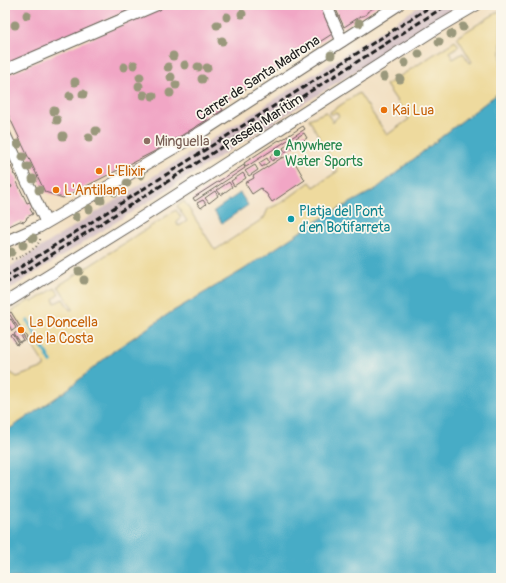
<svg xmlns="http://www.w3.org/2000/svg" width="506" height="583" font-family="Pangolin,sans-serif">
<style>
.industrial{fill:#d2bec3}
.sand{fill:#eeda9e;stroke:#857b5d}
.water{fill:#47acc6;stroke:#326471}
.lines{fill:none;stroke-linecap:round;stroke-linejoin:round}
.stream{stroke:#47acc6;stroke-width:3.5}
.building{fill:#f1a6c5}
.minor-casing{stroke:#676157;stroke-width:13}
.path{stroke:#676157;stroke-width:2;stroke-dasharray:1 3;stroke-linecap:butt}
.minor{stroke:#fff;stroke-width:11}
.rail{stroke:#1c1c1c;stroke-width:3;stroke-dasharray:6 3;stroke-linecap:butt}
.tree{fill:#9a987b}
.food-dot{fill:#e8710a;stroke:#fbf7ec;stroke-width:1.5}
.education-dot{fill:#8d6e63;stroke:#fbf7ec;stroke-width:1.5}
.leisure-dot{fill:#2e9e5b;stroke:#fbf7ec;stroke-width:1.5}
.culture-dot{fill:#0f9aa8;stroke:#fbf7ec;stroke-width:1.5}
.labels{text-anchor:middle;dominant-baseline:central;stroke-width:3.5;stroke-linejoin:round;paint-order:stroke}
.street-label{font-size:14px;fill:#1c1c1c;stroke:#fbf7ec}
.food-label{font-size:14px;fill:#c56008;stroke:#fbf7ec;text-anchor:start}
.education-label{font-size:14px;fill:#785e54;stroke:#fbf7ec;text-anchor:start}
.leisure-label{font-size:14px;fill:#27864d;stroke:#fbf7ec;text-anchor:start}
.culture-label{font-size:14px;fill:#0d838f;stroke:#fbf7ec;text-anchor:start}
</style>
<rect width="100%" height="100%" fill="#fbf7ec"/>
<filter id="ink" filterUnits="userSpaceOnUse"><feTurbulence type="fractalNoise" baseFrequency=".025" numOctaves="2"/><feDisplacementMap in="SourceGraphic" scale="8" xChannelSelector="R" yChannelSelector="G"/><feConvolveMatrix kernelMatrix="1 2 1 2 8 2 1 2 1" color-interpolation-filters="sRGB"/></filter>
<filter id="wash" filterUnits="userSpaceOnUse"><feTurbulence type="fractalNoise" baseFrequency=".012" numOctaves="4" result="noise"/><feDisplacementMap in="SourceGraphic" scale="16" xChannelSelector="R" yChannelSelector="G"/><feGaussianBlur stdDeviation="0.9" result="paint"/><feColorMatrix in="noise" values="0 0 0 0 0 0 0 0 0 0 0 0 0 0 0 0 0 1.4 0 .05"/><feComposite in="paint" operator="in"/></filter>
<g filter="url(#wash)">
<rect width="100%" height="100%" fill="#f3e1c4"/>
<!-- industrial -->
<polygon class="industrial" points="421,5 460,5 5,292 5,270 261,108"/>
<!-- sand -->
<polygon class="sand" points="501,10 501,91 449,131 376,189 315,222 243,270 170,313 115,350 63,393 5,432 5,369 17,377 44,367 44,364 11,312 30,300 32,302 55,288 59,294 53,299 55,303 63,299 70,310 73,309 58,286 176,210 181,217 176,221 179,226 187,221 177,206 184,201 215,250 264,218 268,209 283,202 310,182 314,187 338,171 309,119 326,112 333,122 335,121 334,120 339,116 336,112 331,115 330,112 359,93 387,135 409,119 386,85 455,41 459,46 449,52 453,59 463,53 470,63 472,62 457,37"/>
<!-- water -->
<g class="water">
<polygon points="501,91 501,578 5,578 5,432 63,393 115,350 170,313 243,270 315,222 376,189 449,131"/>
<polygon points="240,193 248,205 222,223 214,211"/>
</g>
<g class="lines">
<!-- stream -->
<polyline class="stream" points="28,321 51,362"/>
</g>
<g id="blocks">
<!-- building -->
<g class="building">
<polygon points="5,5 141,5 5,64"/>
<polygon points="168,5 320,5 332,34 220,106 223,110 215,115 213,111 205,115 207,120 161,148 63,198 45,192 5,108 5,76"/>
<polygon points="334,5 378,5 367,12 367,14 363,16 361,16 344,27"/>
<polygon points="303,126 305,129 246,167 244,163 279,140 280,141"/>
<polygon points="304,133 307,138 299,143 296,138"/>
<polygon points="294,140 297,145 285,152 283,148"/>
<polygon points="280,149 283,154 272,161 270,156"/>
<polygon points="290,154 305,180 272,202 266,193 265,193 261,188 252,194 245,183 254,178 253,176 283,157 283,158"/>
<polygon points="5,157 9,166 11,166 14,173 13,174 15,175 18,181 17,182 27,203 30,202 33,208 30,209 33,214 27,217 26,220 24,222 20,221 5,228 5,195 6,197 7,197 5,193 5,190 12,187 11,185 5,187"/>
<polygon points="267,158 269,162 262,167 259,163"/>
<polygon points="244,165 245,168 195,201 193,198"/>
<polygon points="255,165 258,170 249,176 245,171"/>
<polygon points="243,173 246,178 234,186 231,181"/>
<polygon points="229,182 232,187 221,195 217,190"/>
<polygon points="215,191 218,196 209,203 205,198"/>
<polygon points="203,200 206,204 201,208 197,203"/>
<polygon points="11,312 29,341 27,342 10,315 5,319 5,316"/>
<polygon points="11,319 16,328 12,331 7,321"/>
<polygon points="18,331 24,341 20,343 14,334"/>
<polygon points="13,334 19,344 17,345 11,336"/>
</g>
</g>
</g>
<g filter="url(#ink)">
<use href="#blocks" fill-opacity="0" stroke="#676157" stroke-width="1"/>
<g class="lines">
<defs>
<g id="minor">
<polyline points="326,5 342,41"/>
<polyline points="5,70 156,5"/>
<polyline points="5,135 46,222"/>
<polyline points="5,242 39,227 203,131 398,5"/>
<polyline points="5,303 141,218 435,29 476,5"/>
</g>
</defs>
<!-- minor casing -->
<use href="#minor" class="minor-casing"/>
<!-- path -->
<polyline class="path" points="5,254 11,259 18,258 36,247 40,240 40,238"/>
<!-- minor -->
<use href="#minor" class="minor"/>
<!-- rail -->
<g class="rail">
<polyline points="5,277 433,5"/>
<polyline points="5,284 447,5"/>
</g>
</g>
<!-- trees -->
<g class="tree">
<circle cx="242" cy="14" r="4.5"/>
<circle cx="27" cy="15" r="4.5"/>
<circle cx="227" cy="17" r="4.5"/>
<circle cx="359" cy="23" r="4.5"/>
<circle cx="15" cy="25" r="4.5"/>
<circle cx="217" cy="25" r="4.5"/>
<circle cx="463" cy="27" r="4.5"/>
<circle cx="451" cy="34" r="4.5"/>
<circle cx="222" cy="41" r="4.5"/>
<circle cx="439" cy="42" r="4.5"/>
<circle cx="419" cy="54" r="4.5"/>
<circle cx="331" cy="55" r="4.5"/>
<circle cx="173" cy="56" r="4.5"/>
<circle cx="405" cy="63" r="4.5"/>
<circle cx="134" cy="65" r="4.5"/>
<circle cx="185" cy="65" r="4.5"/>
<circle cx="124" cy="67" r="4.5"/>
<circle cx="168" cy="67" r="4.5"/>
<circle cx="198" cy="67" r="4.5"/>
<circle cx="207" cy="68" r="4.5"/>
<circle cx="140" cy="77" r="4.5"/>
<circle cx="171" cy="77" r="4.5"/>
<circle cx="384" cy="77" r="4.5"/>
<circle cx="202" cy="79" r="4.5"/>
<circle cx="400" cy="79" r="4.5"/>
<circle cx="75" cy="82" r="4.5"/>
<circle cx="176" cy="85" r="4.5"/>
<circle cx="139" cy="86" r="4.5"/>
<circle cx="170" cy="93" r="4.5"/>
<circle cx="83" cy="94" r="4.5"/>
<circle cx="144" cy="95" r="4.5"/>
<circle cx="70" cy="96" r="4.5"/>
<circle cx="153" cy="96" r="4.5"/>
<circle cx="54" cy="111" r="4.5"/>
<circle cx="57" cy="120" r="4.5"/>
<circle cx="96" cy="131" r="4.5"/>
<circle cx="63" cy="136" r="4.5"/>
<circle cx="89" cy="138" r="4.5"/>
<circle cx="18" cy="144" r="4.5"/>
<circle cx="23" cy="157" r="4.5"/>
<circle cx="28" cy="167" r="4.5"/>
<circle cx="141" cy="175" r="4.5"/>
<circle cx="33" cy="179" r="4.5"/>
<circle cx="127" cy="183" r="4.5"/>
<circle cx="39" cy="190" r="4.5"/>
<circle cx="115" cy="192" r="4.5"/>
<circle cx="101" cy="200" r="4.5"/>
<circle cx="89" cy="209" r="4.5"/>
<circle cx="76" cy="217" r="4.5"/>
<circle cx="33" cy="238" r="4.5"/>
<circle cx="23" cy="245" r="4.5"/>
<circle cx="11" cy="252" r="4.5"/>
<circle cx="79" cy="271" r="4.5"/>
<circle cx="84" cy="280" r="4.5"/>
</g>
</g>
<!-- markers -->
<g class="food-dot">
<circle cx="384" cy="110" r="4"/>
<circle cx="99" cy="171" r="4"/>
<circle cx="56" cy="190" r="4"/>
<circle cx="21" cy="330" r="4"/>
</g>
<circle class="education-dot" cx="147" cy="141" r="4"/>
<circle class="leisure-dot" cx="277" cy="153" r="4"/>
<circle class="culture-dot" cx="291" cy="219" r="4"/>
<g class="labels">
<!-- street labels -->
<g class="street-label">
<text transform="translate(258 78) rotate(-33)">Carrer de Santa Madrona</text>
<text transform="translate(263 122) rotate(-33)">Passeig Marítim</text>
</g>
<!-- food labels -->
<g class="food-label">
<text x="392" y="110">Kai Lua</text>
<text x="107" y="171">L'Elixir</text>
<text x="64" y="190">L'Antillana</text>
<text x="29" y="322">La Doncella<tspan x="29" dy="16">de la Costa</tspan></text>
</g>
<!-- education labels -->
<g class="education-label">
<text x="155" y="141">Minguella</text>
</g>
<!-- leisure labels -->
<g class="leisure-label">
<text x="285" y="145">Anywhere<tspan x="285" dy="16">Water Sports</tspan></text>
</g>
<!-- culture labels -->
<g class="culture-label">
<text x="299" y="211">Platja del Pont<tspan x="299" dy="16">d'en Botifarreta</tspan></text>
</g>
</g>
<!-- margin -->
<rect width="506" height="583" fill="none" stroke="#fbf7ec" stroke-width="20"/>
</svg>
